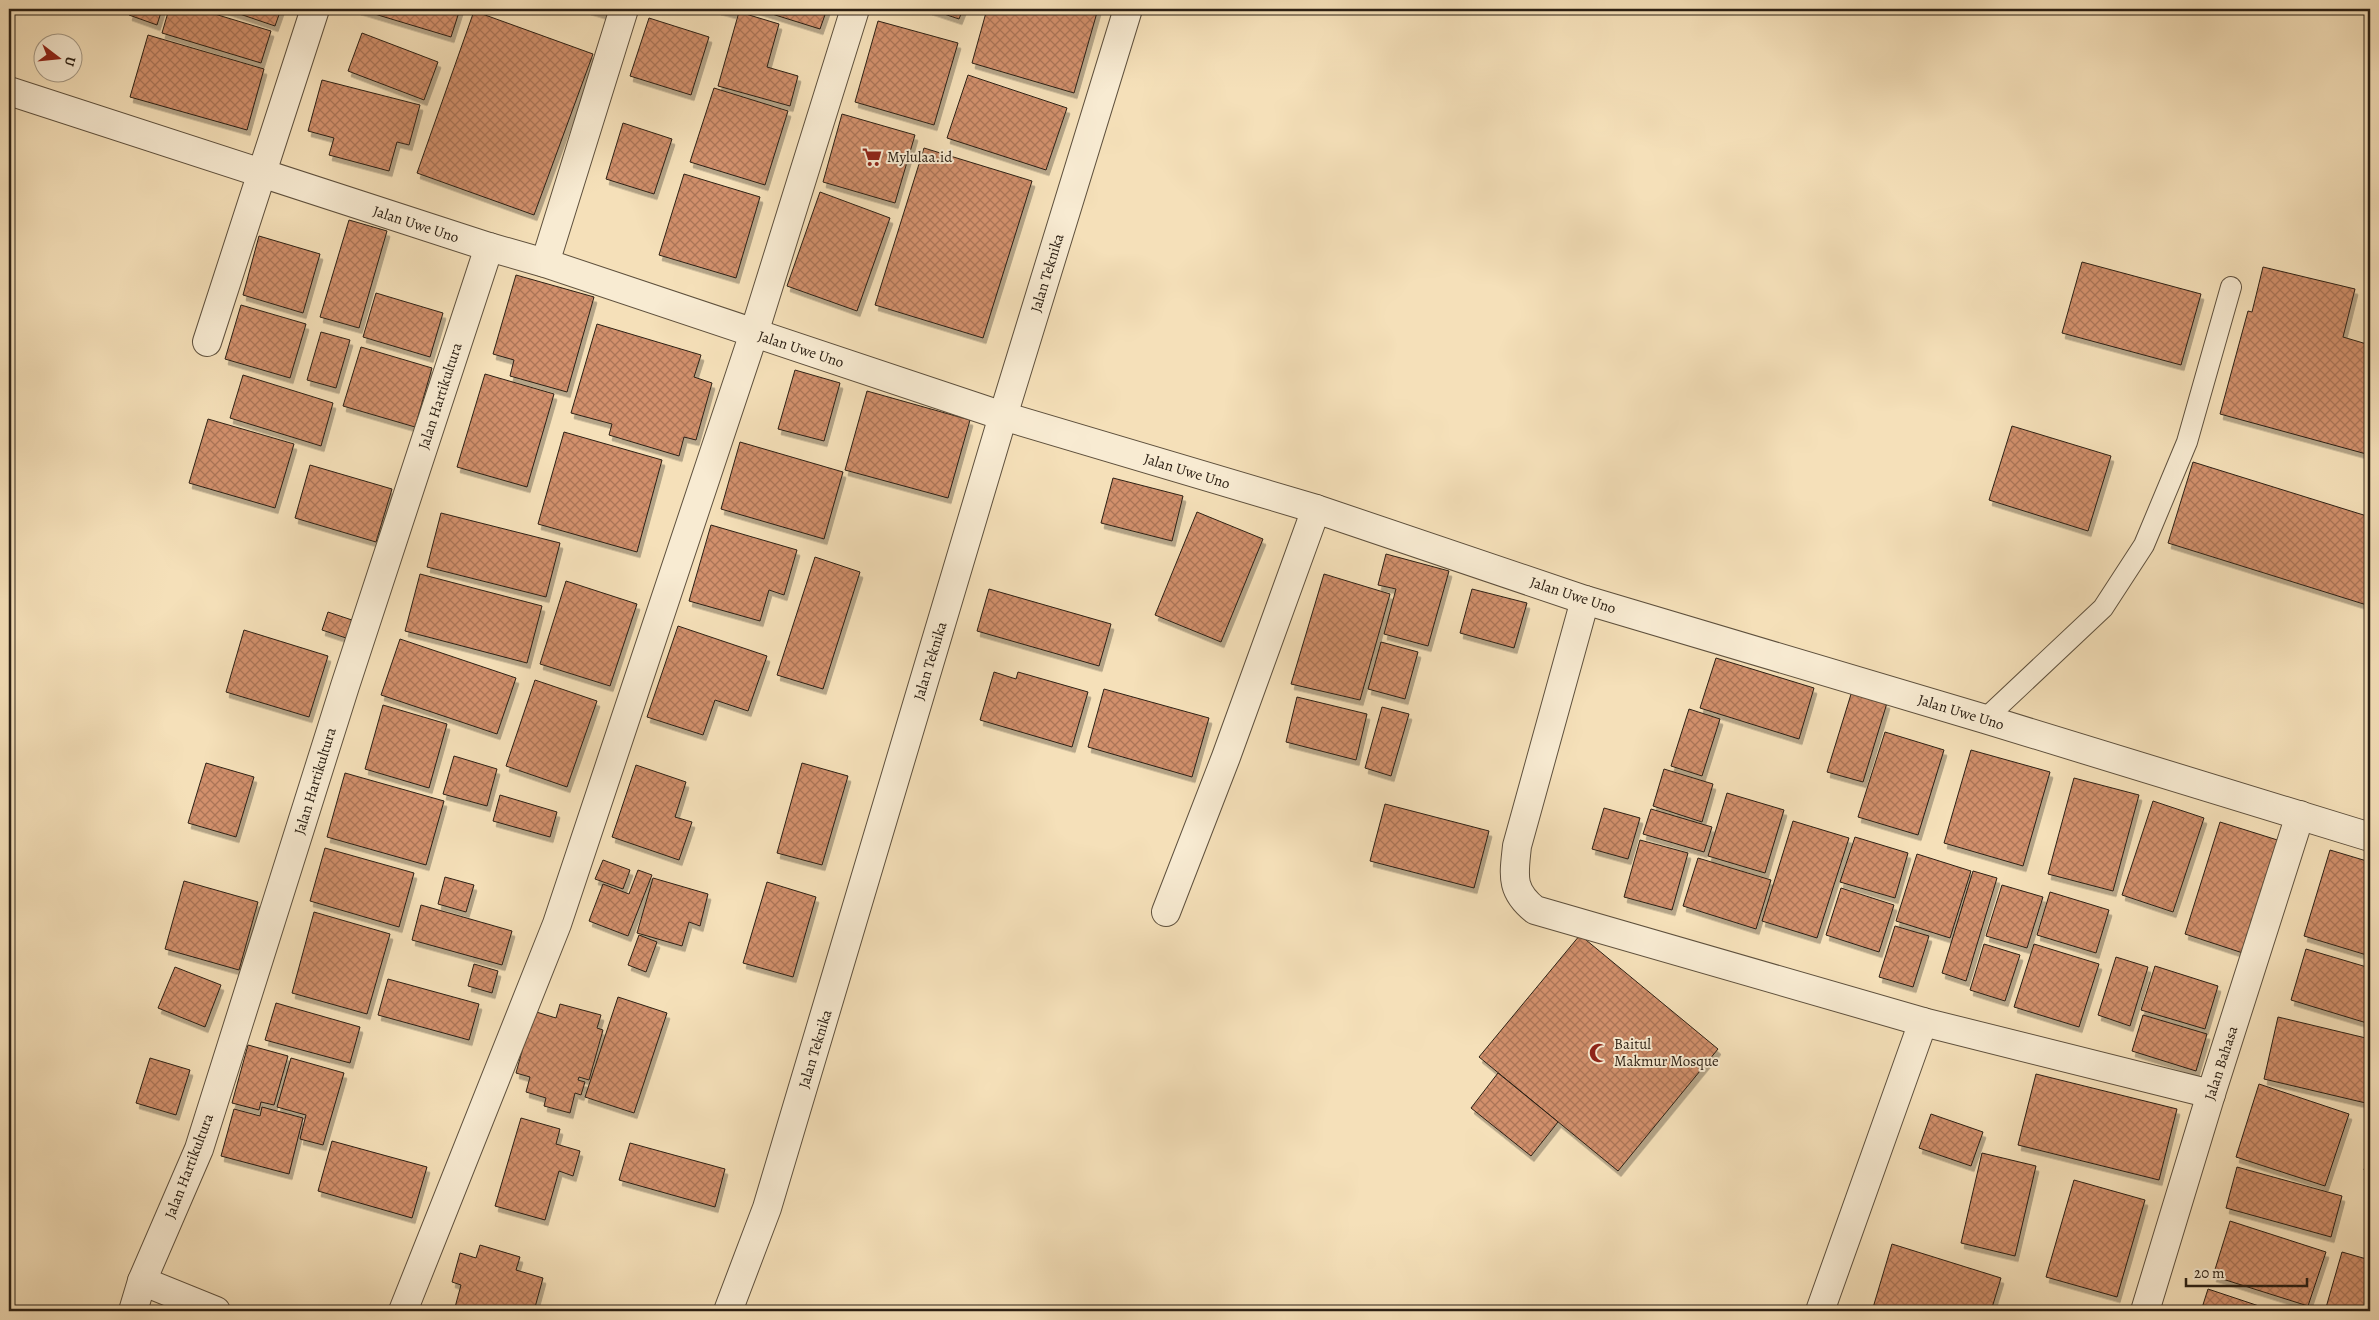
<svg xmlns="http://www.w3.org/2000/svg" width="2379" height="1320" font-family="Alegreya,serif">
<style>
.building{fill:url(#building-cross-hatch);stroke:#2c2014;filter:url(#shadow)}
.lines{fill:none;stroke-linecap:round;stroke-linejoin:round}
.lane-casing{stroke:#5e503d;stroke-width:22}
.street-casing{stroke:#5e503d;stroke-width:30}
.lane{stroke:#f8ebd2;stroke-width:20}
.street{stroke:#f8ebd2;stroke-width:28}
.labels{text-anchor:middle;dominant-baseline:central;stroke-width:4;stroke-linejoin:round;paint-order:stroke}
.poi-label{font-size:15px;fill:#2c2014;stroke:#f8ebd2;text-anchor:start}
.street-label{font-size:15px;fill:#2c2014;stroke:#f8ebd2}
</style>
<defs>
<pattern id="building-cross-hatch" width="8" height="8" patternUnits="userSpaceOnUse" patternTransform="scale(1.25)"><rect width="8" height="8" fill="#d2906c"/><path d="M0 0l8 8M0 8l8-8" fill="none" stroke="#ab7558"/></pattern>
<filter id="shadow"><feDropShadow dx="3" dy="5.5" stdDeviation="0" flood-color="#0004"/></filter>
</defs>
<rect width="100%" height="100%" fill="#f5e0b9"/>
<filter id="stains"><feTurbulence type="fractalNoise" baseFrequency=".004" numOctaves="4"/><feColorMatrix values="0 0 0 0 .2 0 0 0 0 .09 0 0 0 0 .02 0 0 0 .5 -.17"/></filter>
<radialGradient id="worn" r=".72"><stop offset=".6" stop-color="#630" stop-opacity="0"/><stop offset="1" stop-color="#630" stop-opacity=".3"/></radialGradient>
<!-- building -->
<g class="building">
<polygon points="131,9 162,9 157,25 129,15"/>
<polygon points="169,9 198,9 271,31 261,63 162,33"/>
<polygon points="225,9 281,9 275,26"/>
<polygon points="358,9 460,9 451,37"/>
<polygon points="588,9 611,9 608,15"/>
<polygon points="718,9 735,9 733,13"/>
<polygon points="756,9 827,9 820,29"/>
<polygon points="929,9 963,9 959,19"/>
<polygon points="987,9 1098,9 1074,93 972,63"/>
<polygon points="474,11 593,54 534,215 417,173"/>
<polygon points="739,12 779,24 767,67 798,76 790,106 718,86"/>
<polygon points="649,18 709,37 691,95 630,76"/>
<polygon points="878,21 958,43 934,125 855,102"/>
<polygon points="362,33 438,62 424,100 348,71"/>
<polygon points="148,35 264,69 247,130 130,97"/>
<polygon points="968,75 1067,108 1046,170 947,138"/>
<polygon points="322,80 420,105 409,145 397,142 389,171 329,155 334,138 308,131"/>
<polygon points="714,88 788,111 765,185 690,162"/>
<polygon points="842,114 915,135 895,203 823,182"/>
<polygon points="623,123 672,139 654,194 606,179"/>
<polygon points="924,148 1032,181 983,338 875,305"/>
<polygon points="684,174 760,197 736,278 659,255"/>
<polygon points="820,192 890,218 857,311 787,286"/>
<polygon points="349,220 387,231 359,328 320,317"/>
<polygon points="259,236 320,254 303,313 243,295"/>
<polygon points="2082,262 2201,294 2181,365 2062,333"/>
<polygon points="2263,267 2355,289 2343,337 2370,345 2370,455 2220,414 2248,311 2252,312"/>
<polygon points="516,275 594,297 567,392 510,376 514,360 493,354"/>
<polygon points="376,293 443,313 430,357 363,337"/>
<polygon points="241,305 306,324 290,378 225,359"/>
<polygon points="597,324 701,355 694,377 712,383 696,440 684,437 679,456 609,435 612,424 571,413"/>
<polygon points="321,332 350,340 336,388 307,380"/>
<polygon points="361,347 432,368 415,427 343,406"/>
<polygon points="795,370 840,383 824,441 778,429"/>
<polygon points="485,374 554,394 527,487 457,467"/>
<polygon points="243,375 333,403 321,446 230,418"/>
<polygon points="867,391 970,420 948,498 845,470"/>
<polygon points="208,419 294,444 275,508 189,483"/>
<polygon points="2012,426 2111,456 2088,531 1989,500"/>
<polygon points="564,432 662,460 637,552 538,524"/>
<polygon points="740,442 843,472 824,539 721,509"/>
<polygon points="2193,462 2370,517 2370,606 2168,543"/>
<polygon points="310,465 392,489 376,542 295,518"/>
<polygon points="1113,478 1183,496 1172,541 1101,523"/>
<polygon points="1197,512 1263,539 1221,642 1155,615"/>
<polygon points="441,513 560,543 546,597 427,567"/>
<polygon points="711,525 797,550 784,595 769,590 760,621 689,601"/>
<polygon points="1386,554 1449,571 1428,646 1384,634 1396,589 1378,585"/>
<polygon points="815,557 860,572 823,689 777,675"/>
<polygon points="420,574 542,606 527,663 405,631"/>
<polygon points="1324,574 1390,594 1360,700 1291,684"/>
<polygon points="566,581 637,604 610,686 540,664"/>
<polygon points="989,589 1111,624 1099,666 977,631"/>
<polygon points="1472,589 1527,603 1514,648 1460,633"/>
<polygon points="328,612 352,620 346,638 322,630"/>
<polygon points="678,626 767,656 748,711 715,700 703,735 647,717"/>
<polygon points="244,630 328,656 309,717 226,692"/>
<polygon points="400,639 516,678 497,734 381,695"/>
<polygon points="1381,642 1418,652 1405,699 1368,689"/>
<polygon points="1716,658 1814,688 1799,739 1700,708"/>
<polygon points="994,672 1016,679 1018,672 1088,692 1072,747 980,720"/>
<polygon points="535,680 597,701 567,787 506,766"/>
<polygon points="1104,689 1209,718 1192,777 1088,747"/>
<polygon points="1852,691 1887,703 1863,782 1827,772"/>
<polygon points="1297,697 1367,714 1356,760 1286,742"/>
<polygon points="383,705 447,724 429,788 365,769"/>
<polygon points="1382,707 1409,714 1391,776 1365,768"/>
<polygon points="1689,709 1720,719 1702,776 1671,766"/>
<polygon points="1885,732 1944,750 1918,835 1858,817"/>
<polygon points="1971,750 2050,772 2023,866 1944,843"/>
<polygon points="454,756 497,769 487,806 443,794"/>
<polygon points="206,763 254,777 236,837 188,823"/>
<polygon points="802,763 848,776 822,865 777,853"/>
<polygon points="636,765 686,782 675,817 692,822 679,860 612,837"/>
<polygon points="1664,769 1713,784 1702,822 1653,806"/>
<polygon points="345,773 444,801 426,865 327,837"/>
<polygon points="2074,778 2139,795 2113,891 2048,874"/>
<polygon points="1727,793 1784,810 1765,873 1708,856"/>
<polygon points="500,795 557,812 550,837 493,821"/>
<polygon points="2153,801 2204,818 2173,912 2122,895"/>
<polygon points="1385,804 1489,831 1474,888 1370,861"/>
<polygon points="1604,808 1640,818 1628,859 1592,849"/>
<polygon points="1651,809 1712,827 1704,852 1643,834"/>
<polygon points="1793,821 1849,838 1817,938 1762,921"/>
<polygon points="2220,822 2287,843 2252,956 2185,934"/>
<polygon points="1855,837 1908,853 1895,898 1840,882"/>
<polygon points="1640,840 1688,853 1672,910 1624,897"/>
<polygon points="325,848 414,873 399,927 310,901"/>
<polygon points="2330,850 2370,862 2370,956 2304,936"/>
<polygon points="1917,854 1971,871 1950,938 1896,921"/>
<polygon points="1698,858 1771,880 1756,929 1683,906"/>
<polygon points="603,860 630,870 623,889 595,879"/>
<polygon points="638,870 652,875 628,936 589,921 603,884 629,894"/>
<polygon points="1973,871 1997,878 1966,981 1942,973"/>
<polygon points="445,877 474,885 466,912 438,904"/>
<polygon points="653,878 708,894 700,926 689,922 682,946 637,933"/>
<polygon points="184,881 258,902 239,970 165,949"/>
<polygon points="767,882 816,897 793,977 743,963"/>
<polygon points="2002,885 2043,897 2027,948 1986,936"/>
<polygon points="1841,888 1894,905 1879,952 1826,935"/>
<polygon points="2050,892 2109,910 2096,953 2037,935"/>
<polygon points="421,905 512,931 502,965 412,940"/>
<polygon points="314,912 390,934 367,1014 292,993"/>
<polygon points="1895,926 1929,936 1913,987 1879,977"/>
<polygon points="639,935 657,942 646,972 628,965"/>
<polygon points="1580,935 1718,1049 1618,1171 1479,1057"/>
<polygon points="1984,944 2020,955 2005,1001 1970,990"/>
<polygon points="2034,944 2099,964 2079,1027 2014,1007"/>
<polygon points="2306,949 2370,968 2370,1024 2291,1000"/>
<polygon points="2116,957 2148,967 2130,1026 2098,1015"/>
<polygon points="474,964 498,971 492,993 468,986"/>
<polygon points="2155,966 2218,986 2205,1029 2141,1010"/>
<polygon points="175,967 221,985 205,1027 158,1008"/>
<polygon points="388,979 479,1004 469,1040 378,1015"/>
<polygon points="618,997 667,1013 634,1113 585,1097"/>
<polygon points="276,1003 360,1027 350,1063 265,1040"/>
<polygon points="560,1004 601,1015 597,1028 603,1030 589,1080 579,1077 578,1080 585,1082 581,1095 575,1093 570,1113 544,1106 546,1098 526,1092 530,1077 516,1073 533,1011 556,1018"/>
<polygon points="2143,1015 2207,1034 2196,1071 2132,1051"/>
<polygon points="2278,1017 2370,1039 2370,1104 2264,1079"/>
<polygon points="248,1045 288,1056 274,1105 261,1102 259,1110 232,1103"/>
<polygon points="150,1058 190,1070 176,1115 136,1103"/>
<polygon points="291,1058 344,1073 323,1145 300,1139 306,1115 277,1107"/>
<polygon points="1498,1073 1558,1122 1531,1156 1471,1108"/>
<polygon points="2036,1074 2177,1109 2159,1180 2018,1145"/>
<polygon points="2259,1084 2349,1114 2325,1186 2236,1157"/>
<polygon points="262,1107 303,1118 289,1174 221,1156 234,1109 260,1116"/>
<polygon points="1931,1114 1983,1132 1971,1166 1919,1148"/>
<polygon points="521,1118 560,1129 556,1144 580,1151 573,1176 559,1171 545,1220 495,1206"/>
<polygon points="332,1141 427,1167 412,1218 318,1191"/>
<polygon points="630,1143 725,1169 715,1207 619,1180"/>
<polygon points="2370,1149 2370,1172 2364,1170"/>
<polygon points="1982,1153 2036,1166 2015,1256 1961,1243"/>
<polygon points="2237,1167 2342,1196 2331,1237 2226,1208"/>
<polygon points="2074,1180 2145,1200 2117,1297 2046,1277"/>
<polygon points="2230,1221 2326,1252 2308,1306 2213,1276"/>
<polygon points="1892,1244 2001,1278 1991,1311 1872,1311"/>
<polygon points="480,1245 520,1257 516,1270 543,1278 534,1311 454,1311 461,1285 452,1282 460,1253 476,1258"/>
<polygon points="2342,1252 2370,1260 2370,1311 2325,1311"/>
<polygon points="2208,1289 2274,1311 2201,1311"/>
</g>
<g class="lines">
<defs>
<polyline id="lane" points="1985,719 2103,608 2144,545 2187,442 2231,287"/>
<g id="street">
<polyline points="9,91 489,247 545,263 1003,416 1316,509 1585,600 1985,719 2370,837"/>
<polyline points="545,263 624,9"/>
<polyline points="207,342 315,9"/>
<path d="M1585,600l-68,246c-3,29 -7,44 18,64l388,112 288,72"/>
<polyline points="1166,912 1226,757 1316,509"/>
<polyline points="142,1281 216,1311"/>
<polyline points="133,1311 142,1281 199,1149 345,686 489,247"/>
<polyline points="403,1311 557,924 754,333 855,9"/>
<polyline points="728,1311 767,1208 1003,416 1128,9"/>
<polyline points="1820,1311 1923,1022"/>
<polyline points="2145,1311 2211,1094 2300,815"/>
</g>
</defs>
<!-- lane casing -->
<use href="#lane" class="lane-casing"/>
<!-- street casing -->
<use href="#street" class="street-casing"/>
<!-- lane -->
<use href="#lane" class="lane"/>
<!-- street -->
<use href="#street" class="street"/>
</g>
<!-- icons -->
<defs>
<symbol id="supermarket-bare" viewBox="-9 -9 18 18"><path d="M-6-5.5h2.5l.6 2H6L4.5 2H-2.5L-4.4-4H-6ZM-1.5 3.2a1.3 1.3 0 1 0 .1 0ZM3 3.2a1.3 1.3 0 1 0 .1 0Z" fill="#8f2418" stroke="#f8ebd2" stroke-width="2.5" paint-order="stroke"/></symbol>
<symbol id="mosque-bare" viewBox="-9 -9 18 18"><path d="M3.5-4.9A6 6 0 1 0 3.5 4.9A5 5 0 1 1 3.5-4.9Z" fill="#8f2418" stroke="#f8ebd2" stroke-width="2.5" paint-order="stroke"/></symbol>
</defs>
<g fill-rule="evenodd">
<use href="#supermarket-bare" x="858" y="143" width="28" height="28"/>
<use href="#mosque-bare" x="1585" y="1039" width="28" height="28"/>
</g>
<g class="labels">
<!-- poi labels -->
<g class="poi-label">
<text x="887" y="157">Mylulaa.id</text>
<text x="1614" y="1044">Baitul<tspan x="1614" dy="17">Makmur Mosque</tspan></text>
</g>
<!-- street labels -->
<g class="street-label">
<text transform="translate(416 224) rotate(18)">Jalan Uwe Uno</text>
<text transform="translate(1047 273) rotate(-73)">Jalan Teknika</text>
<text transform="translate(801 349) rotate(18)">Jalan Uwe Uno</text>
<text transform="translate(440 396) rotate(-72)">Jalan Hartikultura</text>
<text transform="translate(1187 471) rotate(17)">Jalan Uwe Uno</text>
<text transform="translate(1573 595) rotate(18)">Jalan Uwe Uno</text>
<text transform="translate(930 661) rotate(-73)">Jalan Teknika</text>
<text transform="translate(1961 712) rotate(17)">Jalan Uwe Uno</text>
<text transform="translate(315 781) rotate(-73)">Jalan Hartikultura</text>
<text transform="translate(815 1049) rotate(-73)">Jalan Teknika</text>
<text transform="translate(2221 1063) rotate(-72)">Jalan Bahasa</text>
<text transform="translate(189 1166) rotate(-69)">Jalan Hartikultura</text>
</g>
</g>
<!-- margin -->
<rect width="2379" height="1320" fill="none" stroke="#f5e0b9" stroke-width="30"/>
<rect x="10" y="10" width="2359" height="1300" fill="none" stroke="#2c2014" stroke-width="2.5"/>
<rect x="15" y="15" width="2349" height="1290" fill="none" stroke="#2c2014"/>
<!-- north arrow -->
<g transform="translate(58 58) rotate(106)"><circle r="24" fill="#f8ebd2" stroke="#a69a86"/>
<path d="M0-4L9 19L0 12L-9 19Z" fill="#8f2418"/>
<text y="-8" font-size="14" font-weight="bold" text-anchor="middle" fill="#2c2014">U</text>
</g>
<!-- scale -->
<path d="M2186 1278v8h121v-8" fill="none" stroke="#2c2014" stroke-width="2.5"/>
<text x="2194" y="1278" font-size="15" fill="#2c2014" stroke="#f8ebd2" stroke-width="4" paint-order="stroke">20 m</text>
<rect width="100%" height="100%" filter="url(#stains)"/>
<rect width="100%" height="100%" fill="url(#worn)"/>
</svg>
